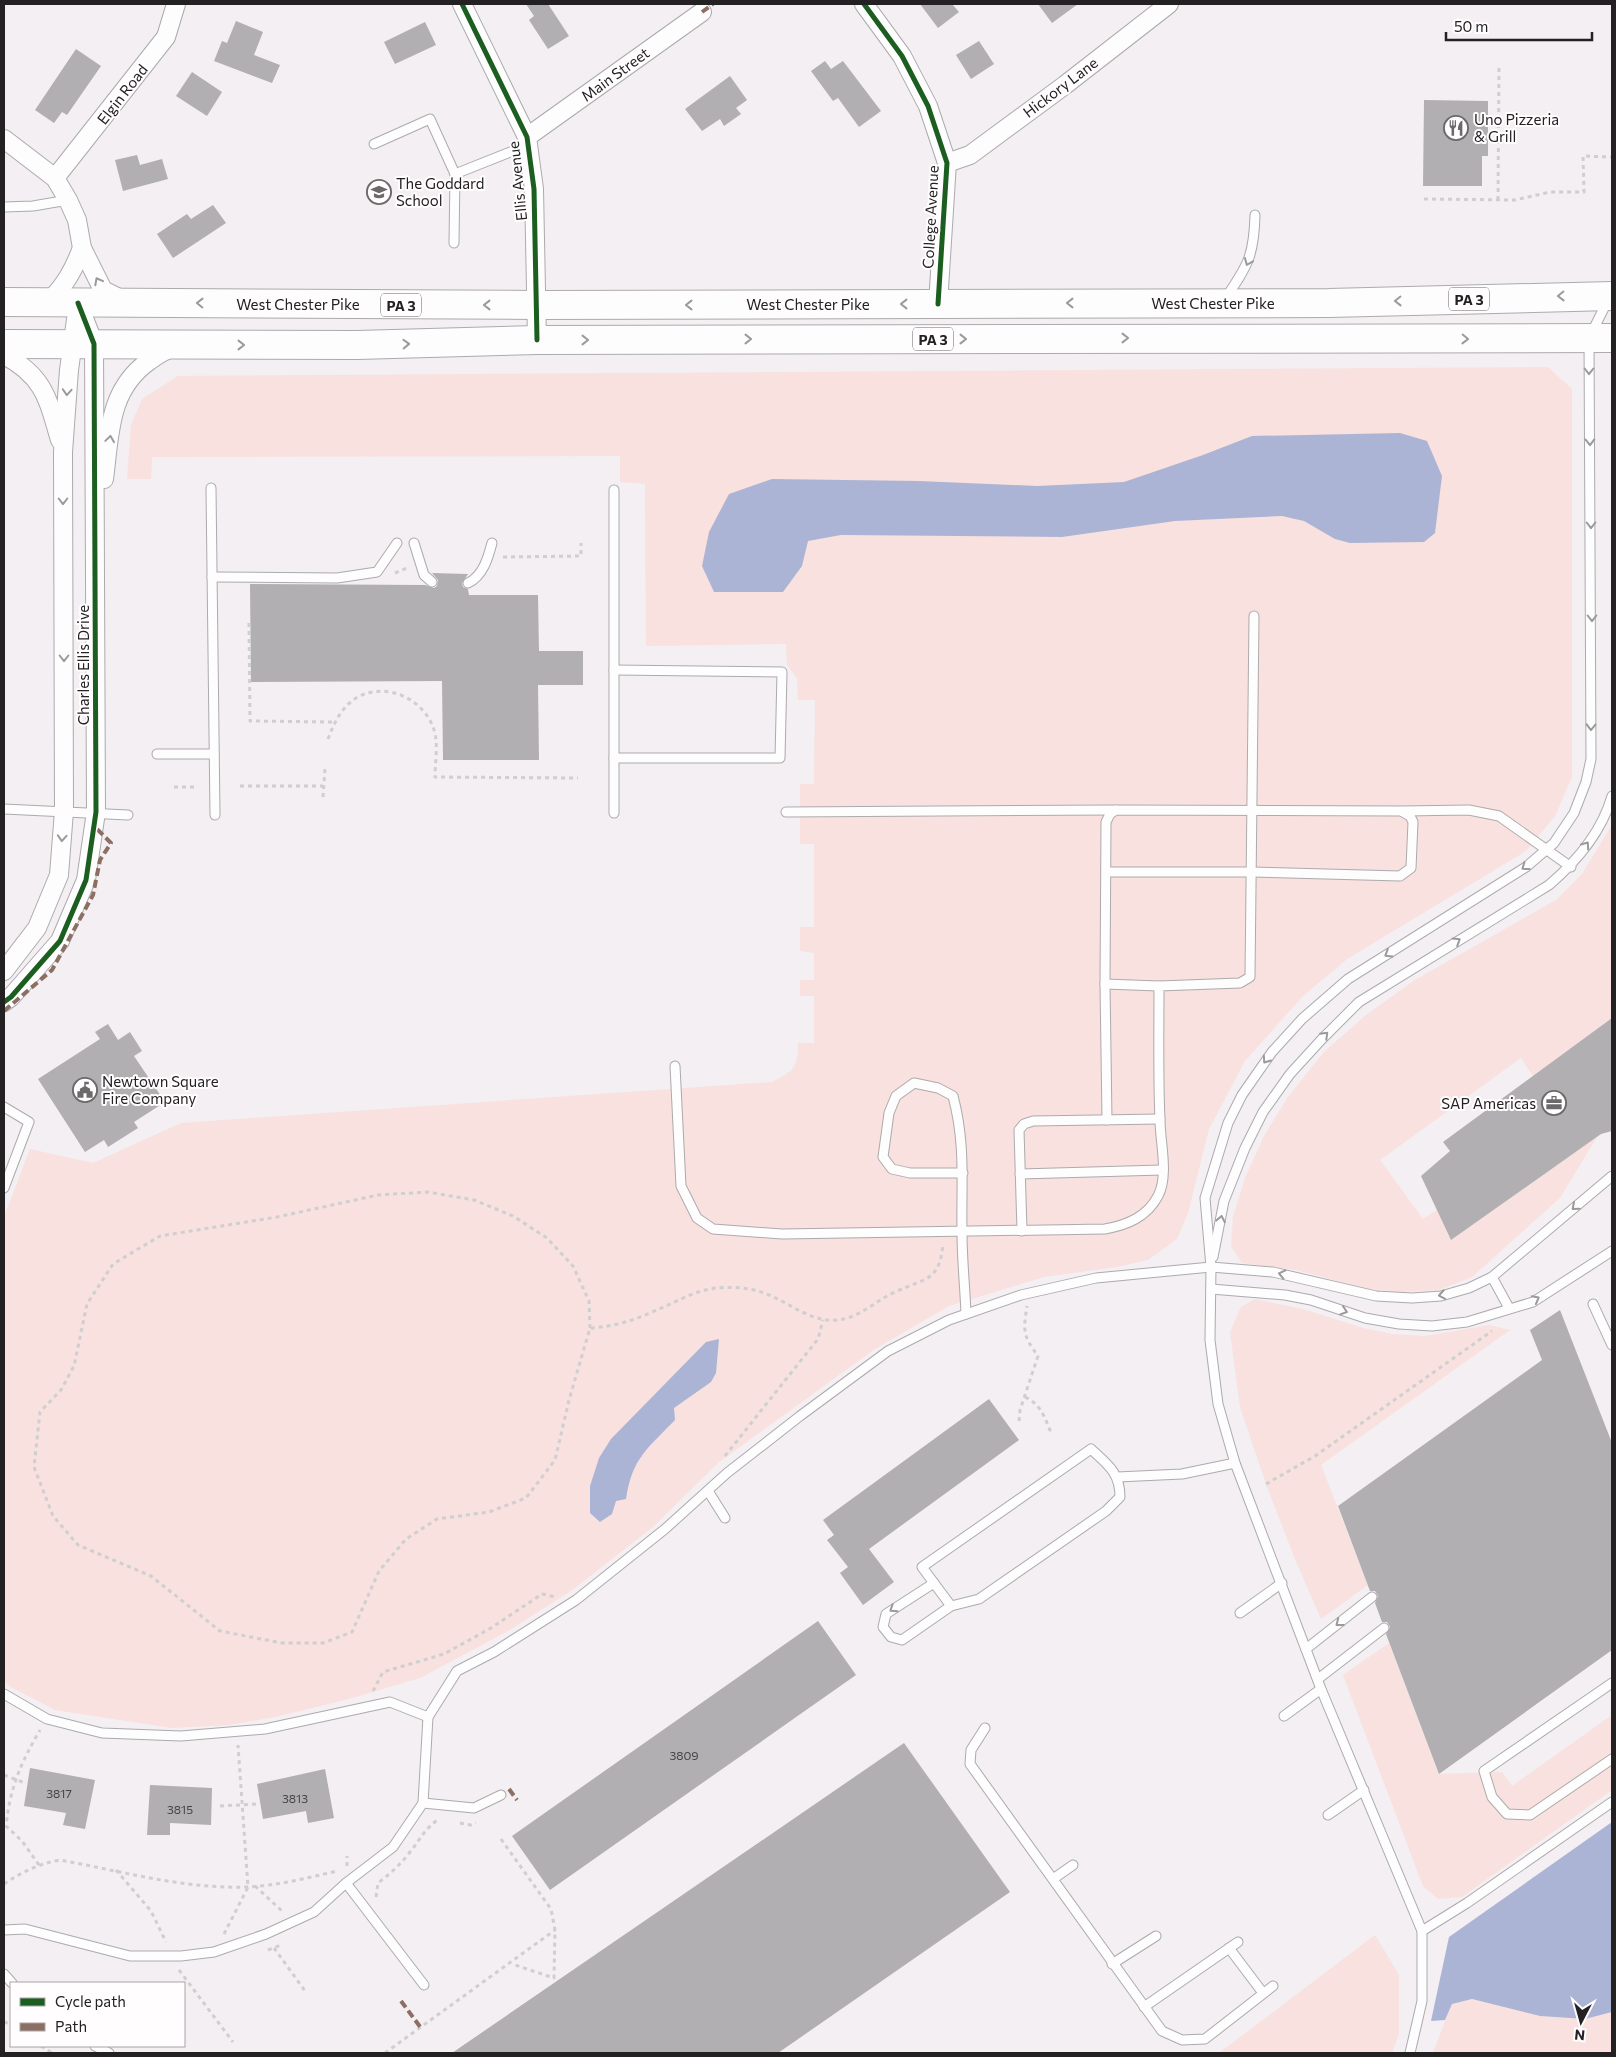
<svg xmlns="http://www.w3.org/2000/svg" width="1616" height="2057" font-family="Commissioner,sans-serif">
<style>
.green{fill:#f8e1de}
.water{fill:#acb4d5}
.building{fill:#b1afb1}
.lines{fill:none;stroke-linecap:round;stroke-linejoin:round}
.lane-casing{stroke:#adaaad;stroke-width:11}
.street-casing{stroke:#adaaad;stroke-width:20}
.highway-casing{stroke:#adaaad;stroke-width:30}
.path{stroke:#d0cfcf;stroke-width:3;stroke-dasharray:4 4;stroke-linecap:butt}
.lane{stroke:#fdfdfd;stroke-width:9}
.street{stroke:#fdfdfd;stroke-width:18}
.highway{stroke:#fdfdfd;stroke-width:28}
.quiet{stroke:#8d6e63;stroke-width:4;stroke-dasharray:8 4;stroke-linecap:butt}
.cycleway-casing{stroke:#fffdfe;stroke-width:8}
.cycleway{stroke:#1b5e20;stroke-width:5}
.oneway{stroke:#9b9a9a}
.labels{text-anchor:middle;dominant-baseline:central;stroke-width:4;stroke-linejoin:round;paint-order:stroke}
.number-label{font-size:12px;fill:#464446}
.shield{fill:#fffdfe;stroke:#656364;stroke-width:1}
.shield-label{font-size:14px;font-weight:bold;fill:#232122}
.street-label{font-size:15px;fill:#232122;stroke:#fffdfe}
.poi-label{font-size:15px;fill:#232122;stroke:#fffdfe;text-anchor:start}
</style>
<rect width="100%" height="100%" fill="#f3eff2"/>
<!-- green -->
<g class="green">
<path d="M1548,367l24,22v388l-17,39 -29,35 -179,108 -44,37 -58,65 -36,68 -21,84 -11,26 -29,21 -31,7 -73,10 -95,29 -74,43 -156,113 -66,65 -82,64 -63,40 -88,47 -75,22 -70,17 -46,8 -57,3 -117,-18 -46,-24 -5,-6v-463l26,-68 63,14 88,-40 591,-41c22,-11 26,-14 26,-39h16v-47h-14v-16h14v-27l-14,-2v-24h14v-83h-14v-60h14l1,-84h-17l-1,-22 -10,-13 -1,-21 -140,2 -1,-162 -25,-2v-26l-468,1 -1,22h-24l4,-54 11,-26 36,-23z"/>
<polygon points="1612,825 1612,1018 1533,1076 1521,1058 1380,1160 1423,1219 1437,1210 1451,1240 1597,1137 1560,1198 1472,1277 1438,1290 1403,1292 1369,1289 1296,1270 1242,1263 1231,1246 1233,1217 1245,1178 1264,1136 1288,1097 1324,1052 1366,1015 1415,980 1556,900 1582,874"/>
<polygon points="1255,1299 1303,1309 1363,1328 1392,1334 1425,1336 1489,1325 1510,1330 1321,1465 1368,1585 1321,1619 1295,1559 1266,1484 1240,1407 1230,1332 1241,1307"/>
<polygon points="1389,1643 1439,1774 1502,1772 1512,1786 1612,1715 1612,1790 1462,1897 1438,1899 1423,1886 1343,1675"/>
<polygon points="1375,1935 1399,1975 1399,2034 1392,2053 1219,2053"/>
<polygon points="1472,1999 1540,2016 1585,2019 1612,2012 1612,2053 1433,2053 1452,2003"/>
</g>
<!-- water -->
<g class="water">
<polygon points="1400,433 1427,441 1442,476 1435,533 1424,542 1350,543 1335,539 1304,521 1282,516 1175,521 1062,537 841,535 808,541 802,566 783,592 714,592 702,566 709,532 729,494 772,479 919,481 1037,486 1124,482 1203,455 1252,436"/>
<path d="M719,1339l-3,34 -5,9 -37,26 1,12c-27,28 -43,38 -49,79l-10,2 -4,13 -12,8 -10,-9v-27l9,-28 12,-19 95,-97z"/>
<polygon points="1612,1822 1612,2012 1585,2019 1540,2016 1472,1999 1452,2004 1445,2020 1431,2021 1449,1937"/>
</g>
<!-- building -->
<g class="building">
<polygon points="526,4 548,4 569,36 548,49 529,20 534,16"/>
<polygon points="920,4 952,4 959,12 938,28"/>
<polygon points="1038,4 1078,4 1052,23"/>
<polygon points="236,21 263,32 254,55 280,65 272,83 214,61 222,41 227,43"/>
<polygon points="425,22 436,45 395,64 384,42"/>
<polygon points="979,41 994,64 971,79 956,55"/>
<polygon points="76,49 101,66 67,115 62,112 54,123 35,110"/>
<polygon points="825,61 831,69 843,61 881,111 859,127 838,98 833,101 811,71"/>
<polygon points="192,72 222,92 207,116 176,96"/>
<polygon points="730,76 747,100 736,108 741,114 724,126 720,119 702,131 685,109"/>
<polygon points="1424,100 1488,101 1488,156 1482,156 1482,186 1423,186"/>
<polygon points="137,155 140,165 162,159 168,179 123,191 115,160"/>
<polygon points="213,205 226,223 173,258 157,234 187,214 191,219"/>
<polygon points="432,573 468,574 462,583 463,587 468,589 469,595 538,595 539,651 583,651 583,685 538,685 539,760 443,760 442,681 251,682 250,584 425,585 434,588 437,586 438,580"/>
<polygon points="1612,1018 1612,1131 1601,1134 1451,1240 1421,1176 1450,1151 1443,1142"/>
<polygon points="108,1024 118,1040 130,1032 142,1051 134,1056 165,1102 134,1122 138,1128 108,1147 104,1140 85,1152 38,1079 100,1039 95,1032"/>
<polygon points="1560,1310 1612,1443 1612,1650 1439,1774 1386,1634 1390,1627 1387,1622 1382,1622 1375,1603 1378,1596 1375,1591 1370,1591 1338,1506 1542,1360 1530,1330"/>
<polygon points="989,1399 1019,1440 869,1549 894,1582 863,1605 840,1573 848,1567 827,1540 834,1535 823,1520"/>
<polygon points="818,1621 856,1675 550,1890 512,1836"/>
<polygon points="904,1743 1010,1892 778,2053 452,2053"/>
<polygon points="30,1768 95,1780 85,1829 63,1825 66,1813 24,1806"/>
<polygon points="325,1769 334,1818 308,1823 306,1811 263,1819 257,1784"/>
<polygon points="150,1785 212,1788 211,1825 170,1823 170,1835 147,1835"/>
</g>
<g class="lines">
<defs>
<g id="lane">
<polyline points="374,144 430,119 455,174"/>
<polyline points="4,207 33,206 68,200"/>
<polyline points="454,243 455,174 528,145"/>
<path d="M1225,299c23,-34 29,-43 30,-84"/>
<polyline points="211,488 215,815"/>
<polyline points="614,490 614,813"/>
<polyline points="414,543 424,575 432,582"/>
<polyline points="212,577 337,578 377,572 397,543"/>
<path d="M468,583c15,-7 20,-25 24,-40"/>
<polyline points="614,670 782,672 780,758 614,758"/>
<polyline points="157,754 214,754"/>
<polyline points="4,809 128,815"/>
<polyline points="1403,811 1469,810 1499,816 1571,867"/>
<polyline points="786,812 1115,810"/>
<polyline points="1106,872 1252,872 1400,876 1411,868 1413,822 1410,816 1401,811 1116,810 1110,814 1106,822 1105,984 1159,986"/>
<polyline points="1105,984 1107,1120"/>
<path d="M675,1066l6,120 16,32 16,11 69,5 323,-5c22,-4 42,-12 53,-33 11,-21 2,-54 2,-76 -2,-45 -1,-90 -1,-134l81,-3 10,-6 4,-361"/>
<polyline points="4,1107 29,1122 4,1188"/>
<path d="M963,1173h-53l-18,-4 -9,-12 6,-44 7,-17 18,-13 24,5 15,8c13,49 8,89 9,137 0,27 3,54 4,81"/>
<polyline points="1020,1174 1162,1170"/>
<polyline points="1022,1231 1019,1130 1024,1124 1033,1121 1160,1119"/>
<path d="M1213,1257l11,-56 21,-53 18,-36 27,-38 32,-35 37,-37 190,-117c27,-23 53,-54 63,-89"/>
<polyline points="1492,1277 1509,1308"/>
<polyline points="1211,1289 1285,1295 1311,1300 1365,1318 1399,1324 1432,1326 1467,1322 1533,1302 1612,1251"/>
<polyline points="1593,1304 1612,1345"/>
<path d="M1091,1449c16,15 29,23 29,48l-14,14 -127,88 -28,7 -29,-39z"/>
<polyline points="1117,1477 1182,1474 1235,1463"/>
<polyline points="708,1491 725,1518"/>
<polyline points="934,1583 886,1614 883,1627 891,1637 902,1640 951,1606"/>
<polyline points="1240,1613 1282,1583"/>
<polyline points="1306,1649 1372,1597"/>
<polyline points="1318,1679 1384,1628"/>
<polyline points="1612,1683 1484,1771 1492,1797 1507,1814 1530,1815 1612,1759"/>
<polyline points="4,1694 47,1719 102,1733 181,1736 265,1729 390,1702 428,1717"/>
<polyline points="1284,1716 1321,1689"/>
<polyline points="985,1728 971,1750 970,1764 1162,2031 1182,2040 1205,2039 1273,1986"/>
<polyline points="423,1803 474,1808 501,1795"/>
<polyline points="1328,1815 1364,1790"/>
<polyline points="1053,1879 1073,1865"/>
<polyline points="346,1883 424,1985"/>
<polyline points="4,1930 25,1929 130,1956 181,1956 214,1952 266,1934 314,1912 346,1883 393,1847 423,1803 428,1717 457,1671 494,1652 576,1600 665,1529 727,1473 800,1416 888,1351 949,1320 1021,1295 1096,1278 1211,1267 1273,1272 1376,1296 1412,1298 1441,1296 1469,1288 1492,1277 1612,1176"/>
<polyline points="1422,1931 1467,1903 1612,1802"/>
<polyline points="1229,1948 1263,1993"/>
<polyline points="1112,1964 1156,1936"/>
<polyline points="4,1974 12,1983"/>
<polyline points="1144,2007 1238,1942"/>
<polyline points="95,2046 109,2053"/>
<polyline points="1410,2053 1422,2001 1422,1931 1321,1689 1235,1463 1218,1404 1210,1340 1211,1267 1205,1198 1228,1123 1242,1095 1272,1052 1302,1019 1348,979 1526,867 1554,843 1574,813 1586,782 1591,759 1589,338 1608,300"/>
</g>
<g id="street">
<polyline points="462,4 527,137 534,189 537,340"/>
<polyline points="864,4 902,56 928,106 947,163 938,304"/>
<polyline points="527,137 702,12"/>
<polyline points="4,139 55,178 68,200 77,220 82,248 103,290 123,300"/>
<polyline points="947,163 970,155 1065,85 1169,4"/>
<polyline points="55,178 166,37 176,4"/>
<path d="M48,302c17,-16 26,-33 34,-54"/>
<path d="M4,355c40,21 44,44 56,85"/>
<path d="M104,479c6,-45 4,-89 45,-118 7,-5 15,-11 24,-13"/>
<polyline points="4,971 37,928 59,875 64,811 63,452 69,370 78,305"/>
<polyline points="4,1002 11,997 60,941 86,880 96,812 94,344 78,303"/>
</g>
<g id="highway">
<polyline points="4,302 536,305 1329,303 1612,296"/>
<polyline points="4,344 357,345 537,340 1612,338"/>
</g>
</defs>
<!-- lane casing -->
<use href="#lane" class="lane-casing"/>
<!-- street casing -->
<use href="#street" class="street-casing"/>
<!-- highway casing -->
<use href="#highway" class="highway-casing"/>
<!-- path -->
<g class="path">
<polyline points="1424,199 1515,200 1550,192 1584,192 1583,156 1612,157"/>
<polyline points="1498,200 1499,64"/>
<polyline points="503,557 581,556 581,543"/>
<polyline points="395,573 407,568"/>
<polyline points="249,623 250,721 334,722"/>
<path d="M328,739c6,-16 13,-31 28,-41 29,-17 66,0 77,29 6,14 2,34 2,50l143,1"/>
<polyline points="240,786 323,786"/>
<polyline points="174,787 195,787"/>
<polyline points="323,797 325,768"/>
<path d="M590,1328l-1,-27 -16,-35 -26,-28 -34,-22 -39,-16 -46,-8 -50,3 -101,22 -117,19 -47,28 -26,40 -13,62 -13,24 -21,22 -6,55 19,49 25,29 73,31 69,55 62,12h41l29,-11 27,-61 27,-32 31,-20 52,-7 37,-14 29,-38 14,-60 21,-72c22,-1 42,-7 62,-16 21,-8 40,-21 64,-24 14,-1 31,-1 45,4 26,8 48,31 77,28 23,-3 37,-19 57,-28 30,-14 45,-10 48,-49"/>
<path d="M1025,1397c17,8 20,22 27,38"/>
<path d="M1019,1421l1,-11 18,-54c-15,-20 -15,-25 -11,-50"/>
<polyline points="725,1456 818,1339 823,1320"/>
<polyline points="1266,1484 1315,1456 1492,1331"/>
<polyline points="373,1691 383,1672 444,1654 491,1628 542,1594 556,1597"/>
<polyline points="4,1775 25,1783"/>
<polyline points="220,1806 257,1804"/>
<polyline points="460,1823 471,1825 476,1823"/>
<polyline points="501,1839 551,1909 555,1930 554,1978 512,1964"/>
<path d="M39,1865l-17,-24 -16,-15c4,-39 15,-63 34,-96"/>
<polyline points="347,1866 347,1856"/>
<polyline points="116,1870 151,1911 166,1942"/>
<path d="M4,1884c18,-12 34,-20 56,-24 61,11 123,29 186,27 30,-1 61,-9 91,-16"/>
<polyline points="255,1886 282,1911"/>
<path d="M376,1897l2,-14c12,-9 23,-19 32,-31 10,-12 15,-24 29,-33"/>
<polyline points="224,1934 248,1887 238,1745"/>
<polyline points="274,1948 305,1991"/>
<polyline points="268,1950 281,1945"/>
<polyline points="179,1970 233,2042"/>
<polyline points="4,2022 11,2024"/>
<polyline points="41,2046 52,2053"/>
<polyline points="385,2053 555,1930"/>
</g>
<!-- lane -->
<use href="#lane" class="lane"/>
<!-- street -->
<use href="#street" class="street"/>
<!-- highway -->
<use href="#highway" class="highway"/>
<!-- quiet -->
<g class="quiet">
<polyline points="702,12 713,4"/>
<polyline points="4,1011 52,970 93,895 100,860 111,843 94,826"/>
<polyline points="509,1789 517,1800"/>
<polyline points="401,2001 421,2028"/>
</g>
<defs>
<g id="cycleway">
<polyline points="462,4 527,137 534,189 537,340"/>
<polyline points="864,4 902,56 928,106 947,163 938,304"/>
<polyline points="4,1002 11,997 60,941 86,880 96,812 94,344 78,303"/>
</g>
</defs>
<!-- cycleway casing -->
<use href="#cycleway" class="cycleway-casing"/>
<!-- cycleway -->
<use href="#cycleway" class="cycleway"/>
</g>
<!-- one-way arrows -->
<defs><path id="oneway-chevron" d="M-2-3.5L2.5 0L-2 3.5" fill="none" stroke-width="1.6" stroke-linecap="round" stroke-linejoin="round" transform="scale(1.25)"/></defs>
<g class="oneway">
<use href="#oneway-chevron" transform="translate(1248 262) rotate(113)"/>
<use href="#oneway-chevron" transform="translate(98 281) rotate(-118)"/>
<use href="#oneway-chevron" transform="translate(1561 296) rotate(179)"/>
<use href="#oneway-chevron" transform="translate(1398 301) rotate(179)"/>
<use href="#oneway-chevron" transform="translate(200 303) rotate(-179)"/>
<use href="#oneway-chevron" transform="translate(1070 303) rotate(180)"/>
<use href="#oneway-chevron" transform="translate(904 304) rotate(180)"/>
<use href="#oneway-chevron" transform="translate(487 305) rotate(-180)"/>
<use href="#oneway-chevron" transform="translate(689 305) rotate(180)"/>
<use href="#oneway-chevron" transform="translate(1125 338)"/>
<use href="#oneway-chevron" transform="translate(748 339)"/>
<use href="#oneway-chevron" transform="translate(963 339)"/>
<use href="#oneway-chevron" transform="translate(1465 339) rotate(1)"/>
<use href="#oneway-chevron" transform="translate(585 340)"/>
<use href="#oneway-chevron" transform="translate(406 344) rotate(-2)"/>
<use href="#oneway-chevron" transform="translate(241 345)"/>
<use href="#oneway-chevron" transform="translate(1589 371) rotate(90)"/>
<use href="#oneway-chevron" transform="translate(67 392) rotate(94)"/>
<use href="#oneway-chevron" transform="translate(110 439) rotate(-82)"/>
<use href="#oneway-chevron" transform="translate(1590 442) rotate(89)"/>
<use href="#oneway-chevron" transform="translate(63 501) rotate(90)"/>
<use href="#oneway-chevron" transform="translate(1591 525) rotate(90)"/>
<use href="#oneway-chevron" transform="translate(1592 618) rotate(90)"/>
<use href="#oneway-chevron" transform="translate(64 658) rotate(90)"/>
<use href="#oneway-chevron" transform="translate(1591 727) rotate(91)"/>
<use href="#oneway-chevron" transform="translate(62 838) rotate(94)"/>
<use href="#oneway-chevron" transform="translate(1586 845) rotate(-55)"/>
<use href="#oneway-chevron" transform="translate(1525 867) rotate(144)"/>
<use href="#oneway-chevron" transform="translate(1457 941) rotate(-32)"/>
<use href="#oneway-chevron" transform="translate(1388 954) rotate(148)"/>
<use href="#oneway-chevron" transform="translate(1325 1035) rotate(-45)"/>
<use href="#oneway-chevron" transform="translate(1266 1060) rotate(125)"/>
<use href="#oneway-chevron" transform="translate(1575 1207) rotate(139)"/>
<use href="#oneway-chevron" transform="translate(1221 1219) rotate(-79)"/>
<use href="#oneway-chevron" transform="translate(1282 1274) rotate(-167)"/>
<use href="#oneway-chevron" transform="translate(1442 1295) rotate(170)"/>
<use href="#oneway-chevron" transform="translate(1536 1299) rotate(-28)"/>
<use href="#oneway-chevron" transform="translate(1344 1311) rotate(18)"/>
<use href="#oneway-chevron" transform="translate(893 1609) rotate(147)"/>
<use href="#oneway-chevron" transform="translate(1339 1623) rotate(142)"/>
</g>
<!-- icons -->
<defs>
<symbol id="restaurant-ring" viewBox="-11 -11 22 22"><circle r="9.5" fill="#fffdfe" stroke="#6c696b" stroke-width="1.5"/><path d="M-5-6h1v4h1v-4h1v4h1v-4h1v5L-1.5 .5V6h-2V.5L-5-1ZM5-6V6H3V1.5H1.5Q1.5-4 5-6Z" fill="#6c696b"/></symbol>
<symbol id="school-ring" viewBox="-11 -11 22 22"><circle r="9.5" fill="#fffdfe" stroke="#6c696b" stroke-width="1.5"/><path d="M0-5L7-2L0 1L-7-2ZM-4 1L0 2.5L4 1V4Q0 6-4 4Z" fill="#6c696b"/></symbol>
<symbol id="civic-ring" viewBox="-11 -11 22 22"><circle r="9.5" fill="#fffdfe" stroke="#6c696b" stroke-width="1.5"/><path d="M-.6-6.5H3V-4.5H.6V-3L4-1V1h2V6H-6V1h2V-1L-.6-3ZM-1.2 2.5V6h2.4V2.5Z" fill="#6c696b"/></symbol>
<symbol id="office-ring" viewBox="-11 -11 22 22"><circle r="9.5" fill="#fffdfe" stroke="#6c696b" stroke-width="1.5"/><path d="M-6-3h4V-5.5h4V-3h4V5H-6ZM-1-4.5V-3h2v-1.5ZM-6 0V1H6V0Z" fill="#6c696b"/></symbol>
</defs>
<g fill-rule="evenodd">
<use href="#restaurant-ring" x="1442" y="114" width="28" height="28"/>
<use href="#school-ring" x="365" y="178" width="28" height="28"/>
<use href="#civic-ring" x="71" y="1076" width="28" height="28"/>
<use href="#office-ring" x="1540" y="1089" width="28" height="28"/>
</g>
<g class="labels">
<!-- number labels -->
<g class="number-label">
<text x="684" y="1755">3809</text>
<text x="59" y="1793">3817</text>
<text x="295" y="1798">3813</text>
<text x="180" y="1809">3815</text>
</g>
<!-- shield labels -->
<g class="shield">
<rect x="1449" y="287.5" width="40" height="23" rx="4"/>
<rect x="381" y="293.5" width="40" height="23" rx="4"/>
<rect x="913" y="327.5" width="40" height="23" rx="4"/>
</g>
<g class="shield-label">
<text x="1469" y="299">PA 3</text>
<text x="401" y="305">PA 3</text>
<text x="933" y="339">PA 3</text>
</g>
<!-- street labels -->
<g class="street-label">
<text transform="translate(615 74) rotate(-36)">Main Street</text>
<text transform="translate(1060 87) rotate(-37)">Hickory Lane</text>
<text transform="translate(122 94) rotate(-52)">Elgin Road</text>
<text transform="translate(517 181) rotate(-96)">Ellis Avenue</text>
<text transform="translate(930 217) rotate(-87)">College Avenue</text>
<text x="1213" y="303">West Chester Pike</text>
<text x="298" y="304">West Chester Pike</text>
<text x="808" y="304">West Chester Pike</text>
<text transform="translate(83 665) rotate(-90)">Charles Ellis Drive</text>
</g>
<!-- poi labels -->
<g class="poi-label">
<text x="1474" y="119">Uno Pizzeria<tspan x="1474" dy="17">&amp; Grill</tspan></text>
<text x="396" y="183">The Goddard<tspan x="396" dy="17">School</tspan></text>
<text x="102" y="1081">Newtown Square<tspan x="102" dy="17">Fire Company</tspan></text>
<text x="1536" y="1103" text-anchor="end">SAP Americas</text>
</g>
</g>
<!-- border -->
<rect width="1616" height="2057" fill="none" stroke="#232122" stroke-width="10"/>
<!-- legend -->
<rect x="10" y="1982" width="175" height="65" fill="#fffdfe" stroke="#a7a5a6"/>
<rect x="20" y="1998" width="25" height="8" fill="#1b5e20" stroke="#a7a5a6"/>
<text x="55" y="2007" font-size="15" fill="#232122">Cycle path</text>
<rect x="20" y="2023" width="25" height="8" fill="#8d6e63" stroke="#a7a5a6"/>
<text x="55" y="2032" font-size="15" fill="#232122">Path</text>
<!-- north arrow -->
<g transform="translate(1581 2022) rotate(186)" stroke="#fffdfe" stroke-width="4" paint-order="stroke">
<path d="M0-4L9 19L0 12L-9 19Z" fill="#232122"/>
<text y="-8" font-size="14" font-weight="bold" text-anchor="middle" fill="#232122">N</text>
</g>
<!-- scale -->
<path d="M1446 32v8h146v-8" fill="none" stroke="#232122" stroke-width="2.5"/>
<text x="1454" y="32" font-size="15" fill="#232122" stroke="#fffdfe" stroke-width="4" paint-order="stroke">50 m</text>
</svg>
